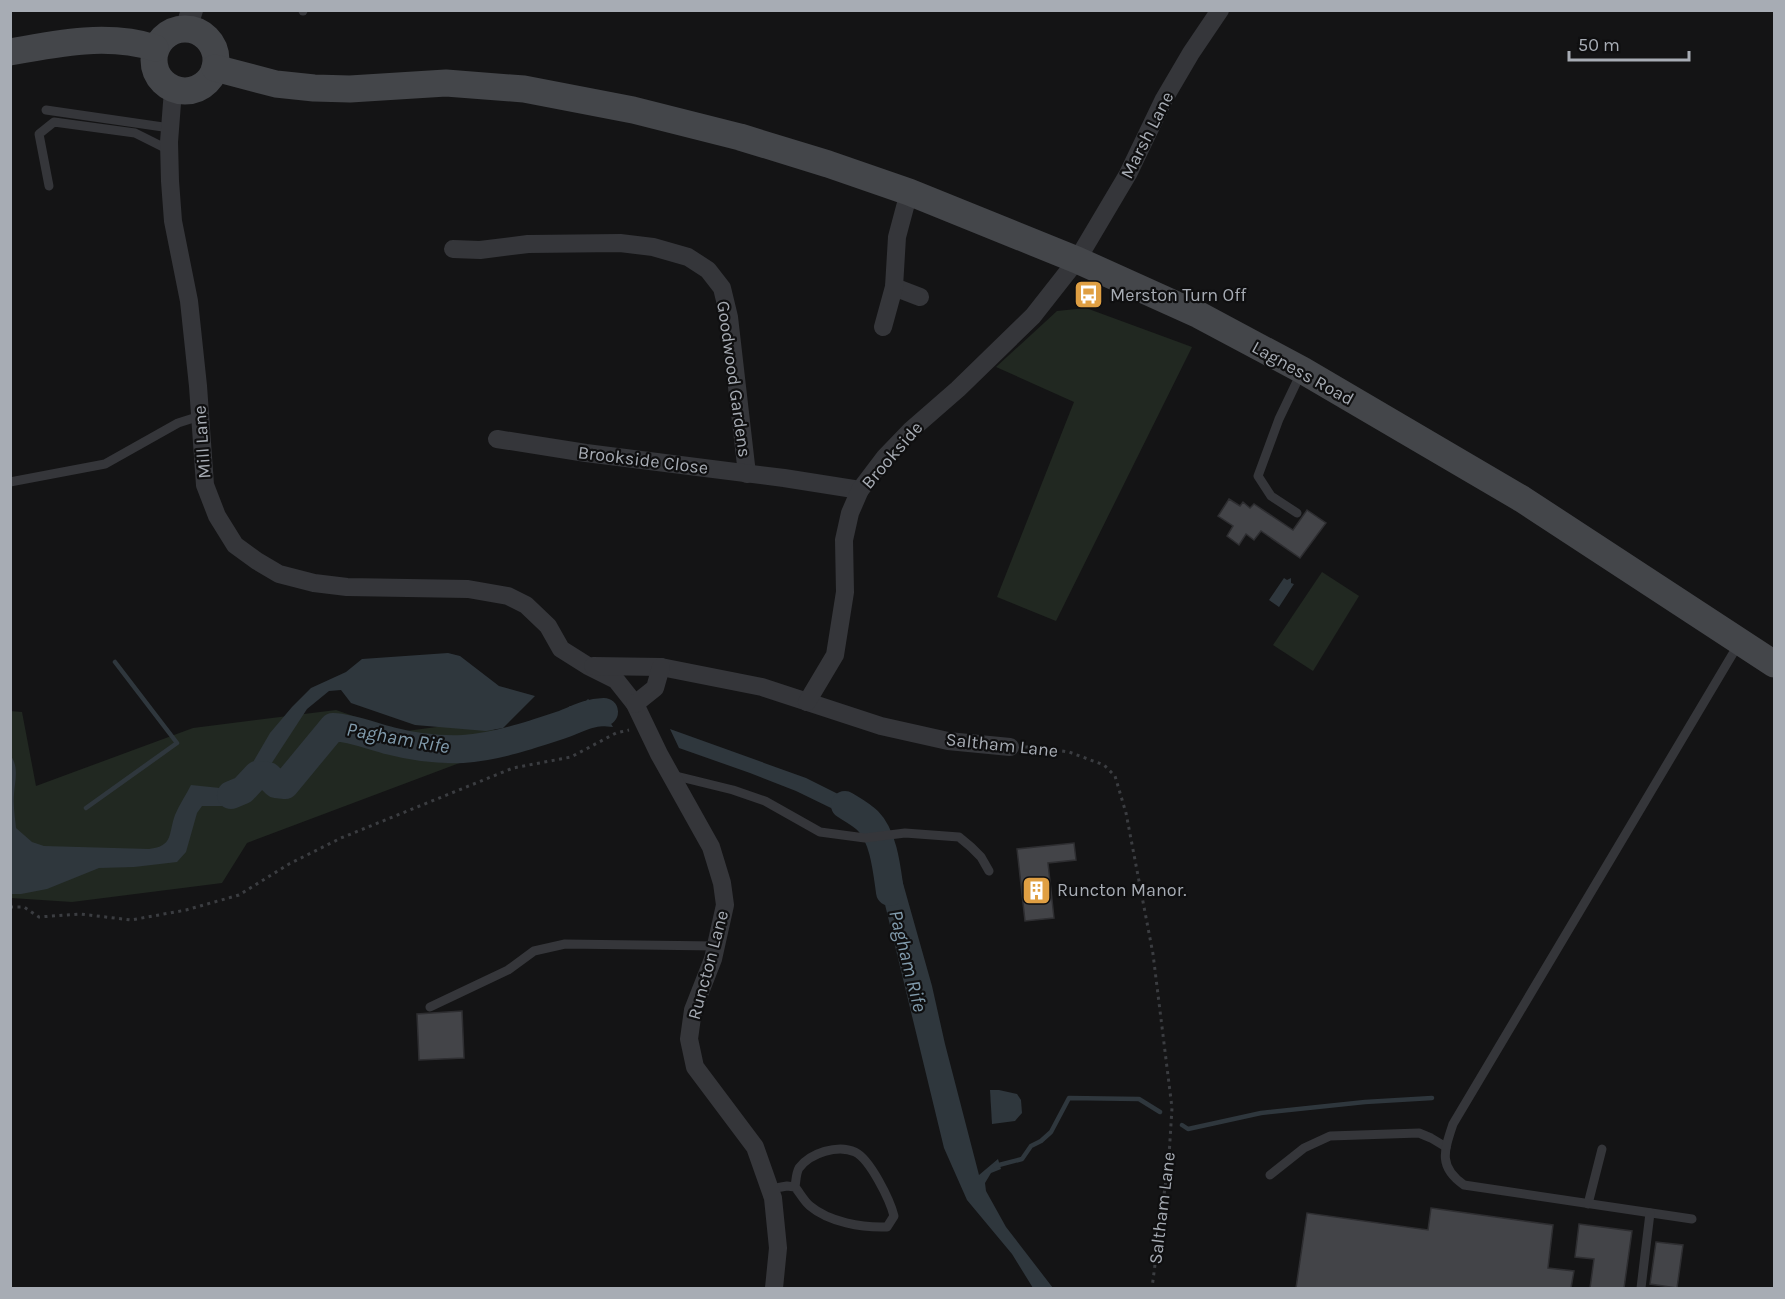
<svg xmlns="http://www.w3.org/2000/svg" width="1785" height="1299" font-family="Karla,sans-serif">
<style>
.green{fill:#212821}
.water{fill:#2f373d}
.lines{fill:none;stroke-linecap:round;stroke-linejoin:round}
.stream{stroke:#2f373d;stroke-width:4.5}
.river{stroke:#2f373d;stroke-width:28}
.building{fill:#434448;stroke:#2e2e31;stroke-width:1.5}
.path{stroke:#3b3d41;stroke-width:3;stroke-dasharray:3 4.5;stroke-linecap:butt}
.service{stroke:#35363a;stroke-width:9}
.minor{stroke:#35363a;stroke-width:18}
.tertiary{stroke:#35363a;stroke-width:22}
.secondary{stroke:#44464a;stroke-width:27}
.labels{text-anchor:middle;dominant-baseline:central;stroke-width:4.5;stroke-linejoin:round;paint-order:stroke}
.street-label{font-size:18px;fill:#a7acb4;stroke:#0f0f10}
.poi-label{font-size:18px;fill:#a7acb4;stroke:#0f0f10;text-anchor:start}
.water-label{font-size:20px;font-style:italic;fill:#819bac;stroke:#0f0f10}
</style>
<rect width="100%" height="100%" fill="#141415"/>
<!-- green -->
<g class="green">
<polygon points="1086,308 1192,347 1056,621 997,597 1074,402 996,367 1057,311"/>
<polygon points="1322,572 1359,596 1313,671 1273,645"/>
<polygon points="336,710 399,732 489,720 502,747 247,843 222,883 72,902 11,898 10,711 22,712 36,786 193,728"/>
</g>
<!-- water -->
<g class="water">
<polygon points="1284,578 1287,580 1291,578 1291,583 1294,584 1279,607 1269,600"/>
<path d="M448,653l12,3 39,30 36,10 -32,32 -17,3 -71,-6 -64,-22 -10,-13 -12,1 -22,18 -60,92 -15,5h-30l-5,7 -11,39 -9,10 -43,5 -35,1 -52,21 -26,5h-10v-138c8,12 4,24 3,38 -1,11 1,23 2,34l16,14 12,4 105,3c25,-3 19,-15 26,-34 4,-10 11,-20 16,-30l29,3 15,-1 10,-11 25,-43 22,-26 19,-19 35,-16 16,-13z"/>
<polygon points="588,699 604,712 613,727 578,724 568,728 563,712 570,706 580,707"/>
<polygon points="670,729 806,778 840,795 867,811 883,830 858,828 831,808 796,791 750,773 679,748"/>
<polygon points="873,855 895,855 932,986 945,1044 979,1175 998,1159 1001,1169 991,1173 985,1183 986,1191 1006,1227 1053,1288 1033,1288 1012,1254 967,1200 944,1148"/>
<polygon points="990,1090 999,1090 1017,1094 1021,1100 1022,1113 1015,1121 992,1124"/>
</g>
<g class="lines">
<!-- stream -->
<g class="stream">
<polyline points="86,808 177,743 115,662"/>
<polyline points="1182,1125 1188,1129 1261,1113 1365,1102 1432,1098"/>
<polyline points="995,1166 1022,1159 1031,1146 1041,1141 1051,1132 1069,1098 1139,1099 1160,1112"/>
</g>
<!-- river -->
<g class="river">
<path d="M231,795l12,-5 14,-15 11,1 8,8 9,1 48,-58c20,1 38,9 58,14 23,6 48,9 72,8 32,-2 68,-14 98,-24 17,-6 24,-12 43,-13"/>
<path d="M845,805c8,5 16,9 23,16 16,16 19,50 22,71"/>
</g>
</g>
<!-- building -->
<g class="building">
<polygon points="1229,499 1240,506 1243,502 1250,508 1254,504 1293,530 1307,510 1326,523 1300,558 1261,531 1254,540 1246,534 1239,545 1227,536 1233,526 1218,516"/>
<polygon points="1074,843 1076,860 1048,863 1054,918 1025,921 1017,849"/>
<polygon points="462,1011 464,1058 419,1060 417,1014"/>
<polygon points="1431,1208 1553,1225 1548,1268 1574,1271 1571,1288 1296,1288 1307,1213 1428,1230"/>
<polygon points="1579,1224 1632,1231 1624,1288 1590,1288 1594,1259 1575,1257"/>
<polygon points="1656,1242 1683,1245 1677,1288 1650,1284"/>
</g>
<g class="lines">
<!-- path -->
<g class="path">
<polyline points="1025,747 1037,747 1069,752 1104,765 1115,776 1126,813 1153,954 1172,1108 1169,1156 1152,1288"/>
<polyline points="10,907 24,907 39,917 80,914 131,920 186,910 239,895 289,864 341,838 513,768 571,757 616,733 629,730"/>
</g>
<!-- service -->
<g class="service">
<polyline points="303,11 303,10"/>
<polyline points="46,110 170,128"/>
<polyline points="49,186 39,134 54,122 135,133 169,150"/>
<polyline points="10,482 105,464 178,423 200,416"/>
<polyline points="1297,513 1271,496 1258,476 1279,419 1301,373"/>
<polyline points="672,775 733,790 765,801 820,832 865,838 905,833 959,837 971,847 981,857 989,871"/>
<polyline points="430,1007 508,970 534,951 565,944 716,946"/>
<polyline points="1270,1175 1304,1148 1330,1136 1419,1133 1431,1138 1446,1147"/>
<path d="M770,1189l17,-3 8,1c5,6 9,14 15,19 19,16 52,22 77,21l7,-11c-4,-16 -24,-57 -39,-64 -17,-8 -45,1 -56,16 -3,5 -3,13 -4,19"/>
<polyline points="1588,1204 1602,1149"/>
<path d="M1692,1219l-228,-34c-26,-18 -20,-34 -11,-61l285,-479"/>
<polyline points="1641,1288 1650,1213"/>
</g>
<!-- minor -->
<g class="minor">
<polyline points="173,90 169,142 170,181 173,221 189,301 198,386 205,485 217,516 235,545 257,561 279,574 314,583 347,587 468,589 508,596 526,605 548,626 561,649 588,666 616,680 635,704 659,754 711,847 722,883 725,905 713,959 693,1010 689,1039 695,1067 755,1147 773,1198 778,1248 774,1288"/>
<polyline points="453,249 480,250 528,244 620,243 653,247 688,257 708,270 722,288 729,317 747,474"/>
<polyline points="894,287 920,297"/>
<polyline points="883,327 894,287 897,237 909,192"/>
<polyline points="497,439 586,453 784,478 860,490"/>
<polyline points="593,666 661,667 762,687 881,726 948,741 1010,747"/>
<polyline points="807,702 835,655 845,592 844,540 850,513 860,490 885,457 911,430 958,389 1033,316 1077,260 1128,174 1164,99 1191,53 1220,10"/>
<polyline points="635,704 655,688 661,667"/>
</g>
<!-- tertiary -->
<polyline class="tertiary" points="186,29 192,10"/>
<!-- secondary -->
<g class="secondary">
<circle cx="185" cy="60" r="31"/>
<path d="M10,52c48,-9 99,-19 145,-4"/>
<polyline points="215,68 276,84 314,88 350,89 446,83 524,89 633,110 740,137 828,164 909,192 1077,260 1199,315 1302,370 1522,499 1774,664"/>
</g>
</g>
<!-- icons -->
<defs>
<symbol id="bus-square" viewBox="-11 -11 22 22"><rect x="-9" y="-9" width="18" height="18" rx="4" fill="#df9f43" stroke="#0f0f10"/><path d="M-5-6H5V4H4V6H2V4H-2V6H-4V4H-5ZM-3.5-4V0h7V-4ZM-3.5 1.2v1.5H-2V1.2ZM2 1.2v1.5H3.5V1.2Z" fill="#fff"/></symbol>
<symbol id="building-square" viewBox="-11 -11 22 22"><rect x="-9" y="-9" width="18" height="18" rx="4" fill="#df9f43" stroke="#0f0f10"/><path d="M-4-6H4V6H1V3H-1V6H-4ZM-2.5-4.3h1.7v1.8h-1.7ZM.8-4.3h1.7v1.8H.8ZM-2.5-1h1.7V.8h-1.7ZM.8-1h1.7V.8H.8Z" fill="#fff"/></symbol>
</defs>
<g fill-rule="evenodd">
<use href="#bus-square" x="1072" y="278" width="33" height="33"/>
<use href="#building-square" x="1020" y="874" width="33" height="33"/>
</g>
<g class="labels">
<!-- street labels -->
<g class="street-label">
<text transform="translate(1147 135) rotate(-63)">Marsh Lane</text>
<text transform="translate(1303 373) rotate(29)">Lagness Road</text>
<text transform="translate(734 379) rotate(82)">Goodwood Gardens</text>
<text transform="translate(202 442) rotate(-94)">Mill Lane</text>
<text transform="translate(892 455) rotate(-49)">Brookside</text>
<text transform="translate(643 460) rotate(7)">Brookside Close</text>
<text transform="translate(1002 745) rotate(6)">Saltham Lane</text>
<text transform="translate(708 965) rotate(-75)">Runcton Lane</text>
<text transform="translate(1162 1208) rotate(-83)">Saltham Lane</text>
</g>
<!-- poi labels -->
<g class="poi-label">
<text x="1110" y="295">Merston Turn Off</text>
<text x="1057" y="890">Runcton Manor.</text>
</g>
<!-- water labels -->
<g class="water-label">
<text transform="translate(398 738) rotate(10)">Pagham Rife</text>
<text transform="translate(908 961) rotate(76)">Pagham Rife</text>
</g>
</g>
<!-- border -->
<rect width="1785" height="1299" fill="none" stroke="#a7acb4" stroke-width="24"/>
<!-- scale -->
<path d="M1569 51v9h120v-9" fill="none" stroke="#a7acb4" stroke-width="3"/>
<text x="1578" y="51" font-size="18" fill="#a7acb4" stroke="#0f0f10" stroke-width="4.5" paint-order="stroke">50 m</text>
</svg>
